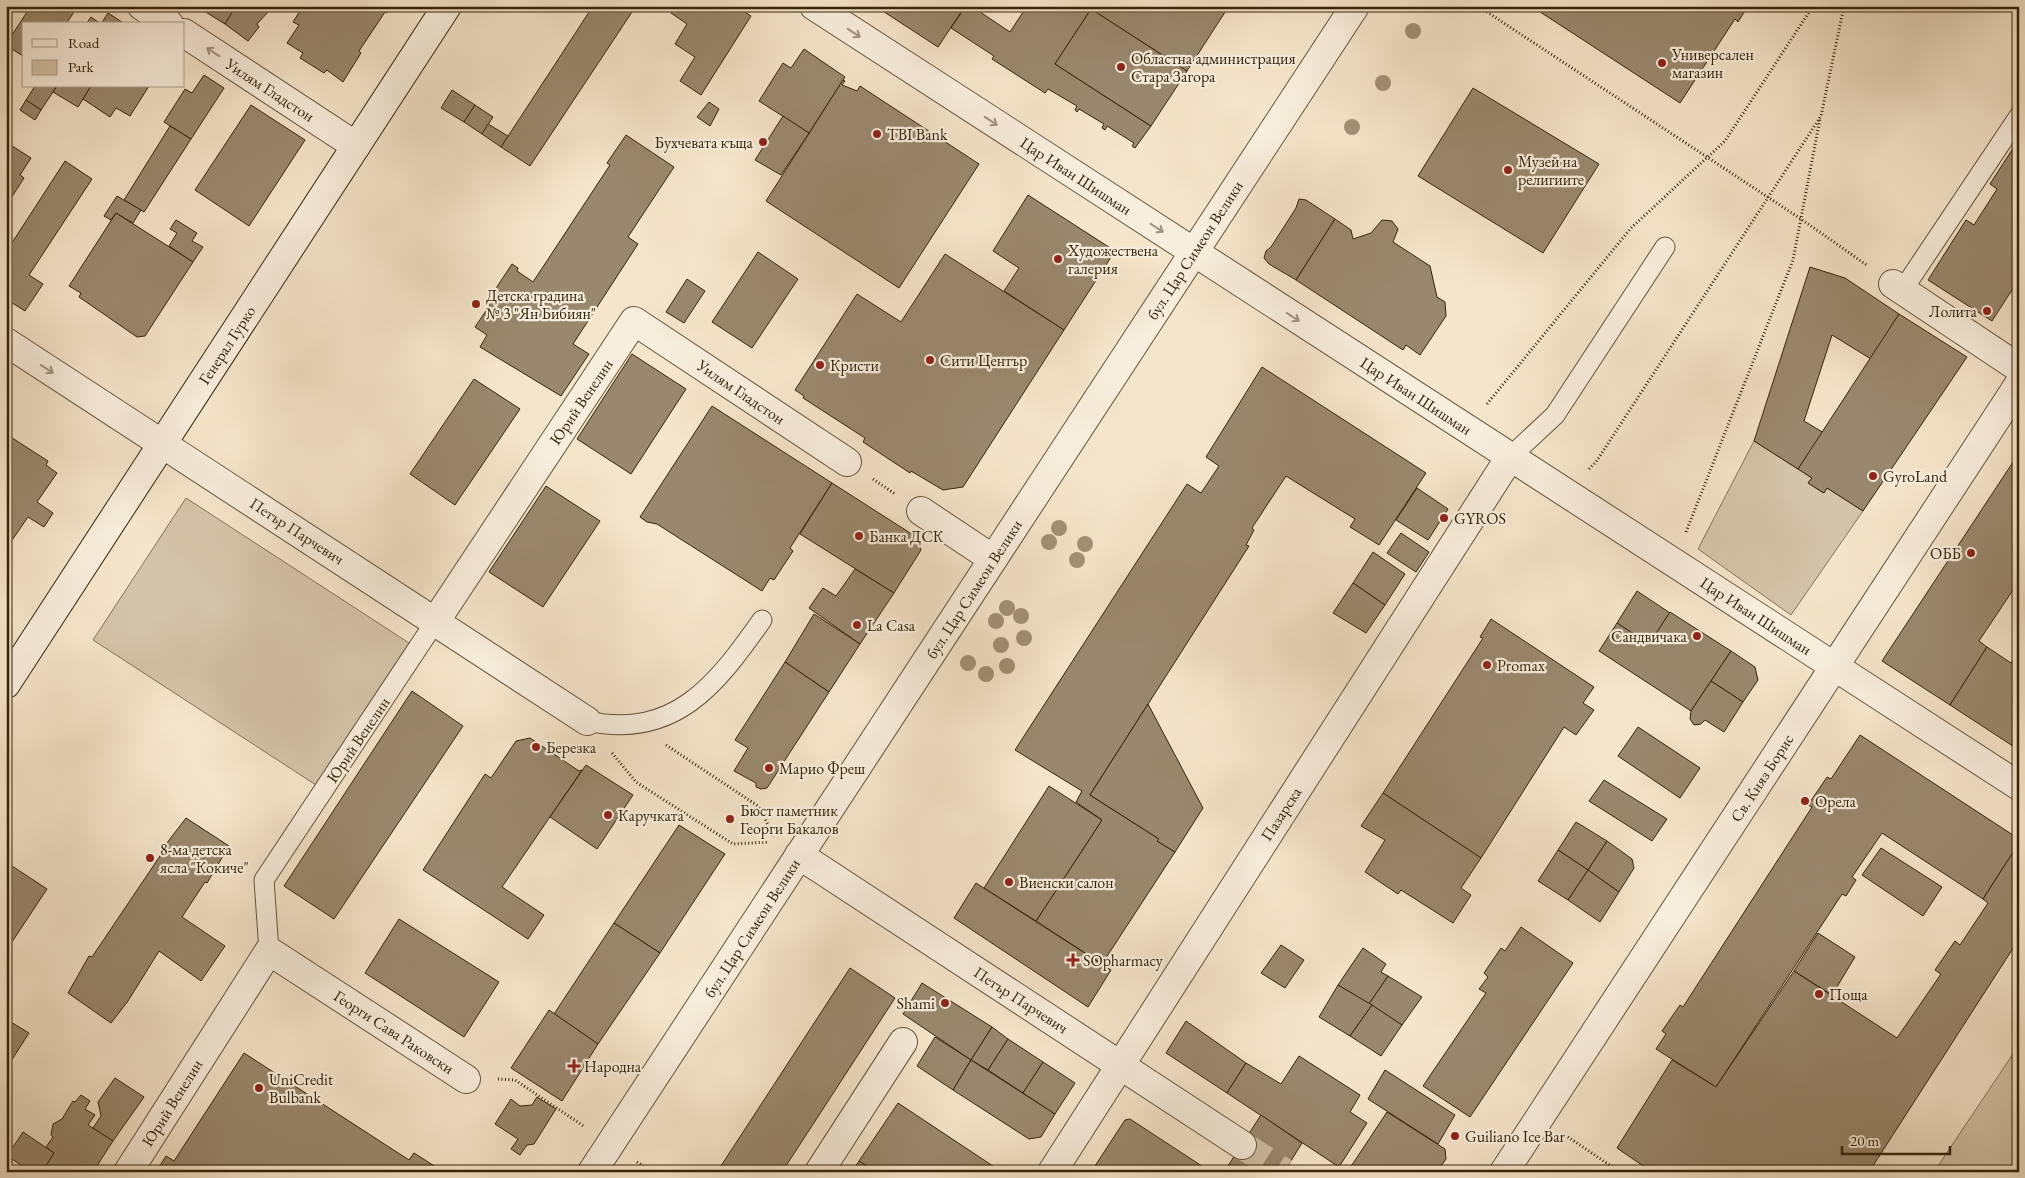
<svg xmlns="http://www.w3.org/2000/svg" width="2025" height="1178" font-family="'EB Garamond',serif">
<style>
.green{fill:#d4c4a9;stroke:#84745a}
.building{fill:#99886e;stroke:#35240a}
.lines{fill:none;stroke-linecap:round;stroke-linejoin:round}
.pedestrian-tunnel{stroke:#cfbea4;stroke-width:28;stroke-dasharray:28 14;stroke-linecap:butt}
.service-casing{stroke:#65543a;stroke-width:21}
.pedestrian-casing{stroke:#65543a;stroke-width:30}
.minor-casing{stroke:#65543a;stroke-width:30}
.secondary-casing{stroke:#35240a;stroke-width:30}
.path{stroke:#35240a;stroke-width:3;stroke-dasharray:1 2.5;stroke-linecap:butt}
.service{stroke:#f8eedd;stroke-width:19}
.pedestrian{stroke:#f8eedd;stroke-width:28}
.minor{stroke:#f8eedd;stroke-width:28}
.secondary{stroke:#f8eedd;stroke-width:28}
.tree{fill:#a19176}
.oneway{stroke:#a0937e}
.poi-dot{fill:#8f2418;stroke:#f8eedd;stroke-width:2}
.labels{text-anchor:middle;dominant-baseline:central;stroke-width:4.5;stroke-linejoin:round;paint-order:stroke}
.poi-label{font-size:16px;fill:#35240a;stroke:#f8eedd;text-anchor:start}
.street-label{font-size:16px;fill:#35240a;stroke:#f8eedd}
</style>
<rect width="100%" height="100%" fill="#f5e5ca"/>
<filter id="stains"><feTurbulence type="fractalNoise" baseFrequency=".004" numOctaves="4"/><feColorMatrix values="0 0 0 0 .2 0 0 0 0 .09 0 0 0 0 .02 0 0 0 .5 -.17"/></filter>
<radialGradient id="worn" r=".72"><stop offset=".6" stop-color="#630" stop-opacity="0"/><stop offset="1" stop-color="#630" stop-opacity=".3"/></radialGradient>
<!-- green -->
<g class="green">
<polygon points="1754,441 1812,478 1808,483 1823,493 1827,488 1863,511 1791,615 1698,549"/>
<polygon points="186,498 409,643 316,785 93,640"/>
<polygon points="2019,1045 2019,1172 1934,1172"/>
</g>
<!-- building -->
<g class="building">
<polygon points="31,6 78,6 66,24 24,24 23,56 7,46 8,41"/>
<polygon points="207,6 236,6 225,24 204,11"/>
<polygon points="236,6 269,6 265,9 268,12 257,24 259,27 248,41 225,24"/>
<polygon points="303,6 392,6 387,13 385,12 359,51 361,53 343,82 327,70 324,73 300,58 303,53 287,43 299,25 293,22"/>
<polygon points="593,6 636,6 530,166 501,147"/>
<polygon points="676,6 694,6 697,9 699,6 736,6 751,16 701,95 680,81 695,57 675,44 687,24 671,13"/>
<polygon points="875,6 965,6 938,47"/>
<polygon points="966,6 971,6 1010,32 1027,6 1229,6 1187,71 1091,9 1055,64 1151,126 1135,148 1132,146 1134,143 1107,126 1105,130 1102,128 1104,124 1079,109 1077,112 1075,110 1077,106 1048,89 1045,93 992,59 994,56 951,28"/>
<polygon points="1531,6 1748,6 1738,22 1735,19 1680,103"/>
<polygon points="1091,9 1187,71 1151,126 1055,64"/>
<polygon points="108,13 125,24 86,24 91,17 101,24"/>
<polygon points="804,49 845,77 809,133 759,101 783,63 791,68"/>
<polygon points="204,75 224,88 191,139 164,122 185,89 192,93"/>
<polygon points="843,80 845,81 842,85 857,91 860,86 979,164 899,288 766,201"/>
<polygon points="35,86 57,86 41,110 26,100"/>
<polygon points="57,86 91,86 78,107 53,92"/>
<polygon points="91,86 149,86 130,116 116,108 110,117 83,99"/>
<polygon points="1473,88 1599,164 1543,253 1418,176"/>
<polygon points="452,90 475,105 464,122 441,108"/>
<polygon points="26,100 41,110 35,120 20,110"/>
<polygon points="709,102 719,109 710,126 697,117"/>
<polygon points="251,105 305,140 249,226 195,190"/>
<polygon points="475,105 493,117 482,134 464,122"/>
<polygon points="783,116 809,133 781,175 755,160"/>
<polygon points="488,124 508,136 501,147 482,134"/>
<polygon points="170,126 191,139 144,212 124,200"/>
<polygon points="626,135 674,167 628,237 638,244 573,344 589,354 561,396 480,347 487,335 475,327 490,305 487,302 512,264 518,268 517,271 533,282 610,165 607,163"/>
<polygon points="2019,139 2019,279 1992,321 1928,280 1966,220 1974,225 1997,189 1990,184"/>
<polygon points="6,142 31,158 20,175 24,178 6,206"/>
<polygon points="65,161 92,179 29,275 43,284 25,311 6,299 6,252"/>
<polygon points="1028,195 1115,251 1064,330 1004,291 1019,268 993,251"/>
<polygon points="117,196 141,210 133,223 116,213 111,220 104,216"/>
<polygon points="1299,199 1306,200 1335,219 1296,280 1269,264 1264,258 1266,251 1271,247 1296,208"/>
<polygon points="116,213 193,262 145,336 137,337 79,297 81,293 69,286"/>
<polygon points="1335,219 1351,230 1353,239 1371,233 1382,220 1392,221 1398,229 1393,242 1430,266 1437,297 1445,302 1446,316 1420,355 1406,345 1403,350 1296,280"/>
<polygon points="176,220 197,233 192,241 203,247 193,262 169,246 177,233 170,229"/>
<polygon points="758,252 798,279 752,348 712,322"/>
<polygon points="945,254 1064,330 963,487 943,490 911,471 910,473 863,442 865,438 803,398 804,396 795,390 857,294 901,322"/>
<polygon points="1810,267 1845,278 1899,314 1871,359 1832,335 1804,421 1824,433 1798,469 1754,441"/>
<polygon points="687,279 705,291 684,323 666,312"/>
<polygon points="1899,314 1967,357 1863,511 1827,488 1824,493 1808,483 1812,478 1798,469"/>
<polygon points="632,354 686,389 631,474 577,439"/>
<polygon points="1262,367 1426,473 1379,545 1350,527 1355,519 1286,476 1252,528 1254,530 1246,545 1249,546 1090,795 1159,839 1157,841 1175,852 1102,964 1036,921 1102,820 1076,802 1082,791 1015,750 1187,484 1201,493 1219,466 1206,457"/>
<polygon points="474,379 520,409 455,505 410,474"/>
<polygon points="712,406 832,483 790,548 793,551 774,580 770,578 762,591 657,524 647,522 640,517"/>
<polygon points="6,434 48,461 46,465 57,473 37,502 53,513 44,527 28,517 8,546 6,545"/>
<polygon points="2019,453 2019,581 1979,641 1987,647 1950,705 1882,661"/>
<polygon points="832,483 918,538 921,550 894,593 800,534"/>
<polygon points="546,486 600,521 543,607 489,572"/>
<polygon points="1417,488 1448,509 1428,540 1396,520"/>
<polygon points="1401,533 1429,552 1416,572 1387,553"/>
<polygon points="1373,552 1405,574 1385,605 1353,583"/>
<polygon points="855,569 894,593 860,644 809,608 823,588 836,596"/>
<polygon points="1353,583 1385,605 1366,633 1333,613"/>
<polygon points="1637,591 1670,613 1649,644 1617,623"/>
<polygon points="1670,612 1731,651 1691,711 1599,651 1617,623 1649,644"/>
<polygon points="814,614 860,644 829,692 785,662"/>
<polygon points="1491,619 1594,687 1583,703 1594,710 1576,735 1564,727 1481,858 1383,793 1483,638 1480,637"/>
<polygon points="1987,647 2011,663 2019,651 2019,750 1950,705"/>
<polygon points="1731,651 1755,667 1758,680 1743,702 1711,681"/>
<polygon points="785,662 829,692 767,788 761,789 756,787 756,783 734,771 748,748 735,740"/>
<polygon points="1711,681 1743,702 1724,732 1705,720 1701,724 1694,725 1690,719 1691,711"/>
<polygon points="412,691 463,726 334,919 284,886"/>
<polygon points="1148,704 1203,808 1175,852 1157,841 1159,839 1090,795"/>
<polygon points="1638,727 1700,768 1680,798 1618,756"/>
<polygon points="1860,735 2019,839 2019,843 1983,899 1882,833 1852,877 1856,880 1846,896 1842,894 1716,1087 1656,1049 1666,1034 1662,1031 1680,1005 1683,1007 1812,807 1808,805 1827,777 1831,779"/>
<polygon points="530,738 579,771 582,770 502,887 544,915 528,939 423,870 485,774 491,778 516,741"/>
<polygon points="586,765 633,795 597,849 550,817"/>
<polygon points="1604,780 1667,819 1652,841 1589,801"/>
<polygon points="1049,786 1102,820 1036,921 984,888"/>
<polygon points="1383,793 1481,858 1461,888 1471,895 1453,923 1401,890 1398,894 1365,872 1385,840 1361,826"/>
<polygon points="186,818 229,846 207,883 205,882 182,917 225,946 201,981 159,951 128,1001 111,1023 68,993 89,956 92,957 162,853 160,852"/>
<polygon points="1576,822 1607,841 1588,870 1558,850"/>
<polygon points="679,825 725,854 660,953 614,923"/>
<polygon points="1607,841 1632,859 1634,868 1619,892 1588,870"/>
<polygon points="2019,843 2019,939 1869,1172 1652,1172 1617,1148 1672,1060 1716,1087 1794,971 1897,1038 1941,974 1935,970 1955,941 1960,945 1988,903 1983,899"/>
<polygon points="1881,848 1942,887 1923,916 1862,875"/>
<polygon points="1558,850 1588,870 1568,900 1538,881"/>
<polygon points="9,864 47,889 6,951 6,868"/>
<polygon points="1588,870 1619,892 1600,922 1568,900"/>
<polygon points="976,883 1111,970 1088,1007 954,918"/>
<polygon points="399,919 499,982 464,1037 365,973"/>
<polygon points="614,923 660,953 598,1044 554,1014"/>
<polygon points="1521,927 1573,963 1470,1117 1423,1086 1486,993 1479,989 1488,977 1484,973 1501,948 1505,951"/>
<polygon points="1818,933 1855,957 1832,995 1794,971"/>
<polygon points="1281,945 1304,960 1285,988 1261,973"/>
<polygon points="1363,948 1386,964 1381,972 1388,976 1369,1004 1338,985"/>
<polygon points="850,968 895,998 782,1172 717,1172"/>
<polygon points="1388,976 1422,997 1402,1025 1369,1004"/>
<polygon points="922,983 992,1027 971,1060 903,1014"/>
<polygon points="1338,985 1372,1005 1350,1036 1319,1017"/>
<polygon points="1372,1005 1402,1025 1381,1056 1350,1036"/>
<polygon points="549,1010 598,1044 562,1101 511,1068"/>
<polygon points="6,1019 29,1033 6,1069"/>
<polygon points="1186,1021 1246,1063 1227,1093 1166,1053"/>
<polygon points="992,1027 1008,1039 988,1070 971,1060"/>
<polygon points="935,1037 971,1060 953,1090 917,1066"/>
<polygon points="1008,1039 1043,1062 1023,1093 988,1070"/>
<polygon points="244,1053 409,1160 414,1153 436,1167 433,1172 156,1172 166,1156 174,1161"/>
<polygon points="1299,1056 1360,1095 1350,1112 1367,1123 1339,1167 1227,1093 1246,1063 1281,1084"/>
<polygon points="971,1060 1055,1114 1041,1137 1029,1139 953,1090"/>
<polygon points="1043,1062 1075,1083 1055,1114 1023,1093"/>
<polygon points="1385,1070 1455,1115 1438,1144 1368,1099"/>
<polygon points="115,1078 144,1097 113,1141 93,1128 101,1116 98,1102"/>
<polygon points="81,1095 90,1101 85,1109 95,1115 88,1125 113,1141 93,1172 42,1172 54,1153 46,1147 53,1137 51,1135 53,1124 62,1119 73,1101 75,1102"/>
<polygon points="537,1097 556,1109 534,1144 527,1145 520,1155 511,1149 518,1139 495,1124 511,1099 520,1106 532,1105"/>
<polygon points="898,1103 1002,1172 876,1172 859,1161"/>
<polygon points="1387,1112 1445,1149 1446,1159 1437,1172 1348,1171"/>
<polygon points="1261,1115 1302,1143 1284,1172 1224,1172"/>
<polygon points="1130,1119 1211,1172 1091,1172 1125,1120"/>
<polygon points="23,1132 54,1153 42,1172 32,1172 7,1156"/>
<polygon points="859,1161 876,1172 852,1172"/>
</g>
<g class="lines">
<!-- pedestrian-tunnel -->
<polyline class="pedestrian-tunnel" points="1242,1145 1284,1172"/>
<defs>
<g id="service">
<polyline points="1902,291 2019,116"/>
<polyline points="1510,457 1555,415 1665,247"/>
<path d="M587,721c88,19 130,-37 175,-101"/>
<polyline points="269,951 264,880 435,622"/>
</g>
<g id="pedestrian">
<polyline points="921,511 993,559"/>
<polyline points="799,855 1242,1145"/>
<polyline points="592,1172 1355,6"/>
</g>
<g id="minor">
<polyline points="142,6 169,24"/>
<polyline points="814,6 2019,786"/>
<polyline points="184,33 356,146"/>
<polyline points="1893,284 2019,368"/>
<polyline points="6,342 587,721"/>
<polyline points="435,622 634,321 847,462"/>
<polyline points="128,1172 269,951 466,1079"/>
<polyline points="819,1172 903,1042"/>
<polyline points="1052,1172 1510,457"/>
<polyline points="1504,1172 2019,384"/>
</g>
<polyline id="secondary" points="6,684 447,6"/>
</defs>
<!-- service casing -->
<use href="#service" class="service-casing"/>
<!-- pedestrian casing -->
<use href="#pedestrian" class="pedestrian-casing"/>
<!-- minor casing -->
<use href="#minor" class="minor-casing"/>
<!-- secondary casing -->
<use href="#secondary" class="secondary-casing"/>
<!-- path -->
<g class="path">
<polyline points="1478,6 1801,219 1868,266"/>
<polyline points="1487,404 1631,228 1725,141 1813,6"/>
<polyline points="1589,469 1596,462 1821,116 1844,6"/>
<polyline points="873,479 895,494"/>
<polyline points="1686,532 1793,260 1820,119"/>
<polyline points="666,745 758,806 774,836"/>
<polyline points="612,753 636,782 733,844 769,842"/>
<polyline points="498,1079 515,1080 585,1127"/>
<polyline points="1565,1135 1620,1172"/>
<polyline points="637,1162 651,1172"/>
</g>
<!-- service -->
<use href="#service" class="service"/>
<!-- pedestrian -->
<use href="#pedestrian" class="pedestrian"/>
<!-- minor -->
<use href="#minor" class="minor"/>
<!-- secondary -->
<use href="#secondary" class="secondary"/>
</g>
<!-- trees -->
<g class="tree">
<circle cx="1413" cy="31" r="8"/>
<circle cx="1383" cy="83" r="8"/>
<circle cx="1352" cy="127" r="8"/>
<circle cx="1059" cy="528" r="8"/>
<circle cx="1049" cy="542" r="8"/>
<circle cx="1085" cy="544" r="8"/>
<circle cx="1077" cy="560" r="8"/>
<circle cx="1007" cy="608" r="8"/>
<circle cx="1021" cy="616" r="8"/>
<circle cx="996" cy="621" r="8"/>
<circle cx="1024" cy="638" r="8"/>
<circle cx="1001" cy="645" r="8"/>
<circle cx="968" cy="663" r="8"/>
<circle cx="1007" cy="666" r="8"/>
<circle cx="986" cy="674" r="8"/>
</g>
<!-- one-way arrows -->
<defs><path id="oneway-shaft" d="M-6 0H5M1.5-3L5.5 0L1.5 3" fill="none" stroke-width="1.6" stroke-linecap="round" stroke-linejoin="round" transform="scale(1.25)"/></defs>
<g class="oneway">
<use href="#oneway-shaft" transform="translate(854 33) rotate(33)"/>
<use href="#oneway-shaft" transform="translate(213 52) rotate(-147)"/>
<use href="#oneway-shaft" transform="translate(991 121) rotate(33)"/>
<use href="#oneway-shaft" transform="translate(1157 228) rotate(33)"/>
<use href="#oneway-shaft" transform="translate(1293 317) rotate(33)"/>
<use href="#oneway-shaft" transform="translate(47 369) rotate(33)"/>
</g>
<!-- markers -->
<g class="poi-dot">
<circle cx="1662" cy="63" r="5"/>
<circle cx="1121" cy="67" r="5"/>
<circle cx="877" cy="134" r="5"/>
<circle cx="763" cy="142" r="5"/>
<circle cx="1508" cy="170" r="5"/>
<circle cx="1058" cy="259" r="5"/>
<circle cx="476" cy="304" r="5"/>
<circle cx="1987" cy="311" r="5"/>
<circle cx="930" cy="360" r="5"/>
<circle cx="820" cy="365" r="5"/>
<circle cx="1873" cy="476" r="5"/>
<circle cx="1444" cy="518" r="5"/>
<circle cx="859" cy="536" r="5"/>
<circle cx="1971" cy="553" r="5"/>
<circle cx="857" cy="625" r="5"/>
<circle cx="1697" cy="636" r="5"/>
<circle cx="1487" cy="665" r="5"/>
<circle cx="536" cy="747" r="5"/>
<circle cx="769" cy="768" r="5"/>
<circle cx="1805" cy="801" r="5"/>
<circle cx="608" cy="815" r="5"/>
<circle cx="730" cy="819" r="5"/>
<circle cx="150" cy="858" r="5"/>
<circle cx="1009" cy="882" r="5"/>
<path d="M1070.5 952.5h5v5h5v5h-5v5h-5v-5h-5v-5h5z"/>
<circle cx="1819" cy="994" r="5"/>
<circle cx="945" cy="1003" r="5"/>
<path d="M571.5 1058.5h5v5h5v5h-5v5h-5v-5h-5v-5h5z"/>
<circle cx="259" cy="1088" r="5"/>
<circle cx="1455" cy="1136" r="5"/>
</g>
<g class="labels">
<!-- poi labels -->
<g class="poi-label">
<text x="1672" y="54">Универсален<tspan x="1672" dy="18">магазин</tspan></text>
<text x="1131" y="58">Областна администрация<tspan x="1131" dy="18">Стара Загора</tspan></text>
<text x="887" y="134">TBI Bank</text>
<text x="753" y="142" text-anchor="end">Бухчевата къща</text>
<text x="1518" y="161">Музей на<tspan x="1518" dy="18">религиите</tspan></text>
<text x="1068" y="250">Художествена<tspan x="1068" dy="18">галерия</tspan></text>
<text x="486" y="295">Детска градина<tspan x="486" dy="18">№ 3 "Ян Бибиян"</tspan></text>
<text x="1977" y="311" text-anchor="end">Лолита</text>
<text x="940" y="360">Сити Център</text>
<text x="830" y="365">Кристи</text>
<text x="1883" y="476">GyroLand</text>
<text x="1454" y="518">GYROS</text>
<text x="869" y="536">Банка ДСК</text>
<text x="1961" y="553" text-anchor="end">ОББ</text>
<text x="867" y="625">La Casa</text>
<text x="1687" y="636" text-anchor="end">Сандвичака</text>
<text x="1497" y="665">Promax</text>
<text x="546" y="747">Березка</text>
<text x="779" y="768">Марио Фреш</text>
<text x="1815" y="801">Орела</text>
<text x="740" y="810">Бюст паметник<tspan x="740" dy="18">Георги Бакалов</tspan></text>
<text x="618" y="815">Каручката</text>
<text x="160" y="849">8-ма детска<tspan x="160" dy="18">ясла "Кокиче"</tspan></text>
<text x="1019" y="882">Виенски салон</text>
<text x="1083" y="960">SOpharmacy</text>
<text x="1829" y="994">Поща</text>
<text x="935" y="1003" text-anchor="end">Shami</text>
<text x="584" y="1066">Народна</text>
<text x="269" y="1079">UniCredit<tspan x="269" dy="18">Bulbank</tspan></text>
<text x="1465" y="1136">Guiliano Ice Bar</text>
</g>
<!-- street labels -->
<g class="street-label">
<text transform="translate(270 90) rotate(33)">Уилям Гладстон</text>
<text transform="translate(1076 176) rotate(33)">Цар Иван Шишман</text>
<text transform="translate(1195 250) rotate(-57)">бул. Цар Симеон Велики</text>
<text transform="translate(227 345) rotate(-57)">Генерал Гурко</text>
<text transform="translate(741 392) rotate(34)">Уилям Гладстон</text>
<text transform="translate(1416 396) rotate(33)">Цар Иван Шишман</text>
<text transform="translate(581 402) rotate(-56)">Юрий Венелин</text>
<text transform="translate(297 531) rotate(33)">Петър Парчевич</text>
<text transform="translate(974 589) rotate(-57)">бул. Цар Симеон Велики</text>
<text transform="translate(1756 616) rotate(33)">Цар Иван Шишман</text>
<text transform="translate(358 740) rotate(-56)">Юрий Венелин</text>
<text transform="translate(1762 778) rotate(-57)">Св. Княз Борис</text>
<text transform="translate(1281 814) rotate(-57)">Пазарска</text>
<text transform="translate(752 928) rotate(-57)">бул. Цар Симеон Велики</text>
<text transform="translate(1021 1000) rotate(33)">Петър Парчевич</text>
<text transform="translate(394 1032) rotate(33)">Георги Сава Раковски</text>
<text transform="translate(172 1103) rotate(-58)">Юрий Венелин</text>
</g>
</g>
<!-- margin -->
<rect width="2025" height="1178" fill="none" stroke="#f5e5ca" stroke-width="25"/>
<rect x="8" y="8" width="2010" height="1163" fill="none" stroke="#35240a" stroke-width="2.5"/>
<rect x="12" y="12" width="2000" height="1153" fill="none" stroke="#35240a"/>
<!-- legend -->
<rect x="22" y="22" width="162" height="65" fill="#f8eedd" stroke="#aa9d89"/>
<rect x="32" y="39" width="25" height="8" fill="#f8eedd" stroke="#aa9d89"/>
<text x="68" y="48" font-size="15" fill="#35240a">Road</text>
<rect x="32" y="60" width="25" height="15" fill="#d4c4a9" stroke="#aa9d89"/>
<text x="68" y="72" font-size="15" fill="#35240a">Park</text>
<!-- scale -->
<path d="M1842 1146v8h108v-8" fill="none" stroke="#35240a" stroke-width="2.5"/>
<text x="1850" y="1146" font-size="15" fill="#35240a" stroke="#f8eedd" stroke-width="4" paint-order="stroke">20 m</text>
<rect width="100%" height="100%" filter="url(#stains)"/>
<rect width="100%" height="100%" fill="url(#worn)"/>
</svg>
